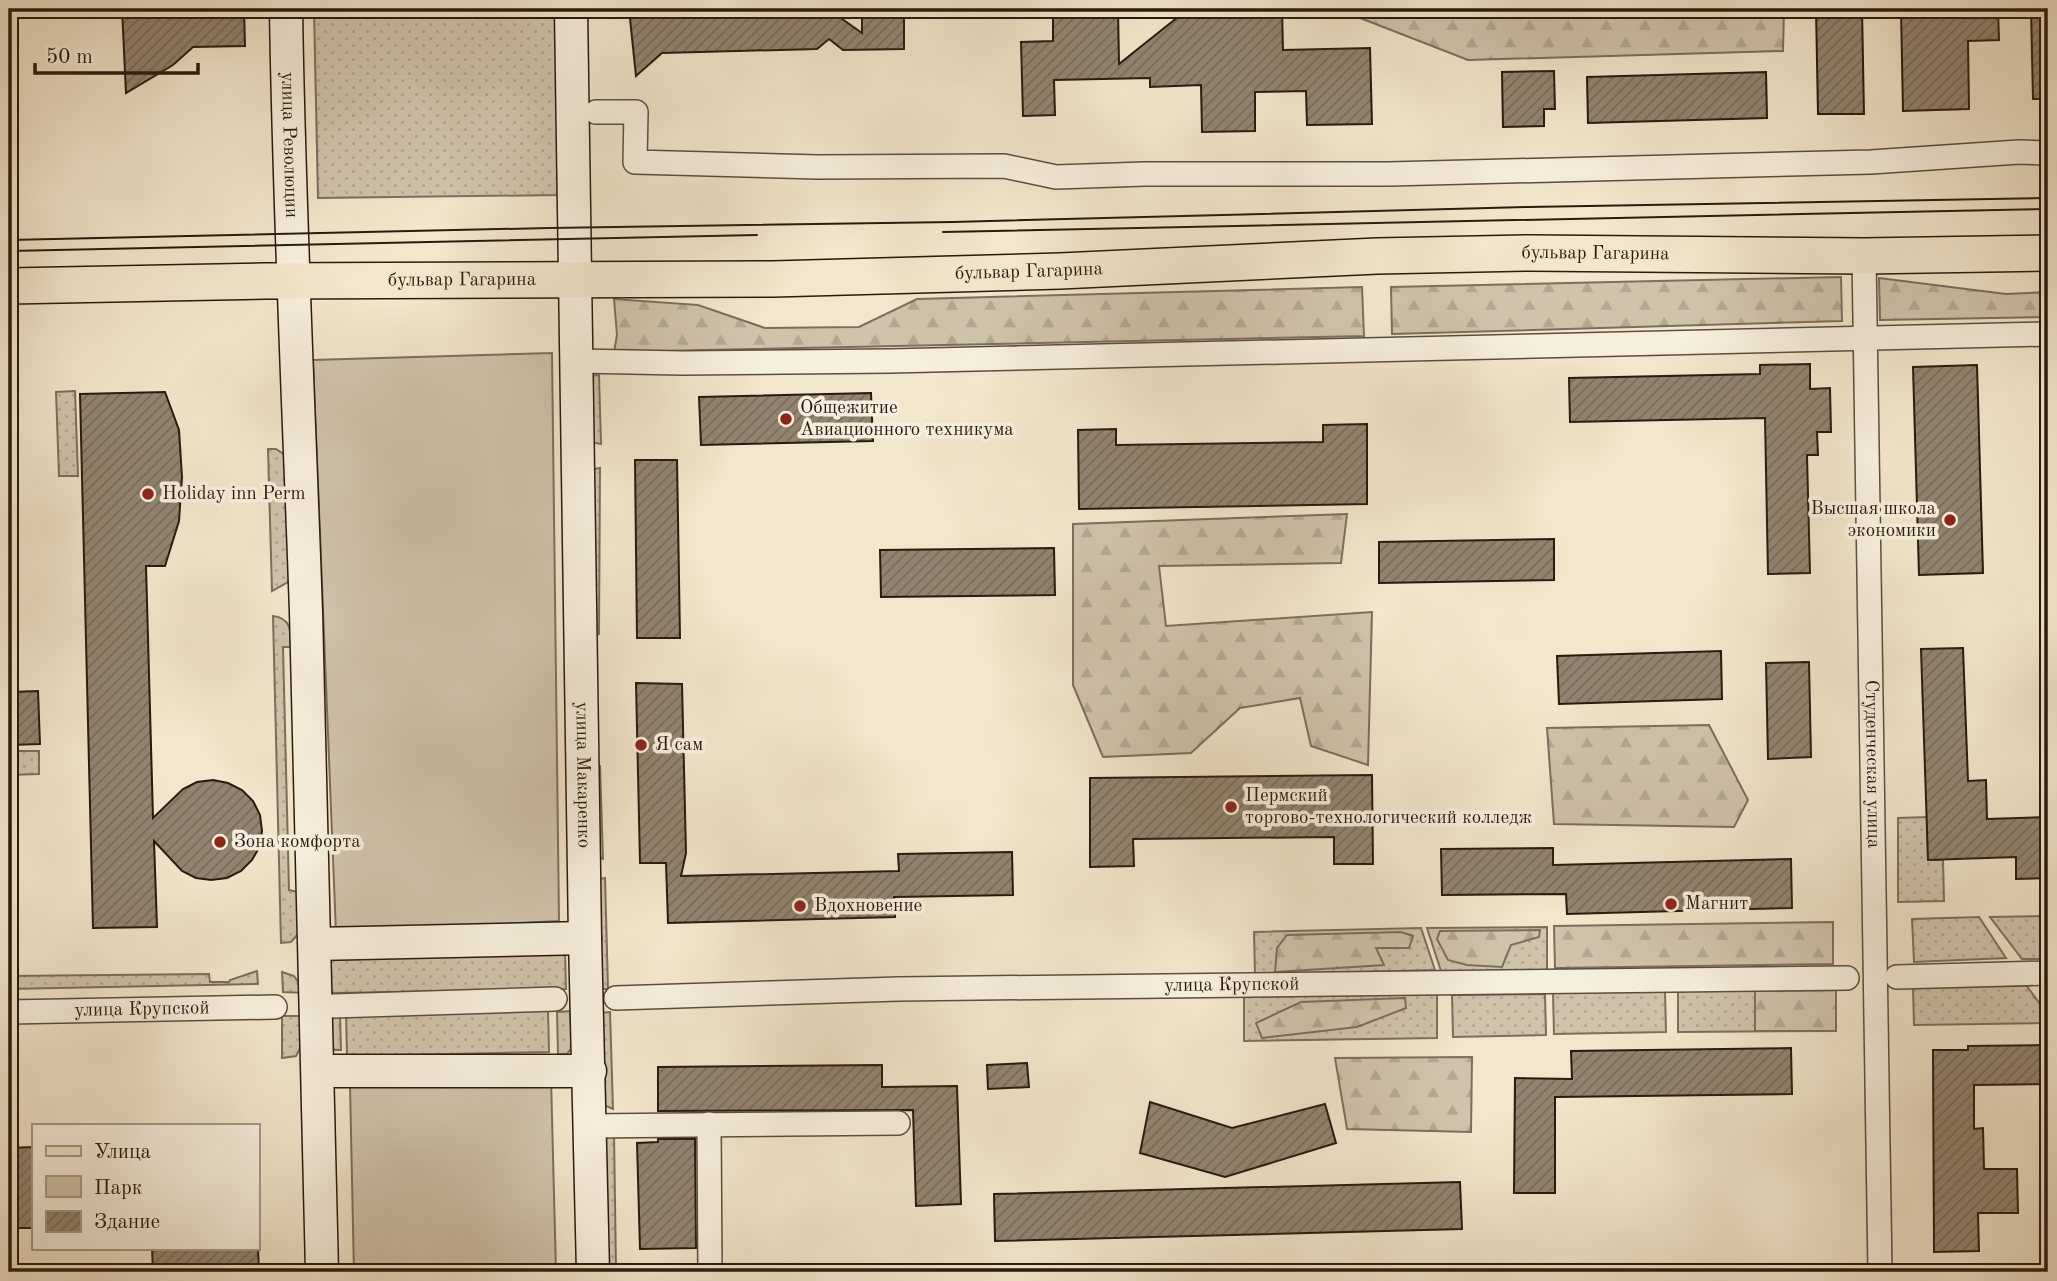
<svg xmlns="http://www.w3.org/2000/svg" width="2057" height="1281" font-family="'Old Standard TT',serif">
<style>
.grass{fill:url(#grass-dots);stroke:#7c6e5e;stroke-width:2}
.forest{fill:url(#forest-firs);stroke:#7c6e5e;stroke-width:2}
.park{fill:#d0c3ac;stroke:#7c6e5e;stroke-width:2}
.building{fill:url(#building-hatch);stroke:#291a0f;stroke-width:2}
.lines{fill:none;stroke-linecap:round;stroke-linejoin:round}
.street-casing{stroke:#5b4d3e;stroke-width:26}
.secondary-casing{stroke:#291a0f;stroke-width:35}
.primary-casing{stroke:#291a0f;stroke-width:38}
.street{stroke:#f7efde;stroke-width:23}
.secondary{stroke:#f7efde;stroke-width:32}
.primary{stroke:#f2e6cc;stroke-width:35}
.tram{stroke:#291a0f;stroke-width:2}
.poi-dot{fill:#8f2418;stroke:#f7efde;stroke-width:2.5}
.labels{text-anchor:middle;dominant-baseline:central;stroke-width:7;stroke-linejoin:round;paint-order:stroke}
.street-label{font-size:19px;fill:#291a0f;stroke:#f7efde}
.poi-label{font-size:19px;fill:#291a0f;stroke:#f7efde;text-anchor:start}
</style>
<defs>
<pattern id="grass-dots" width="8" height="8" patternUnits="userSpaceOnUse" patternTransform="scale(1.75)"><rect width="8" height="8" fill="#d0c3ac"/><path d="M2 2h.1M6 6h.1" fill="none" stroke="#b3a793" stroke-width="1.8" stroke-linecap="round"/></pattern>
<pattern id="forest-firs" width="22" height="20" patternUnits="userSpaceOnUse" patternTransform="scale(1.75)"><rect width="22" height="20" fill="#d0c3ac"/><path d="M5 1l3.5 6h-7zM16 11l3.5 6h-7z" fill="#b3a793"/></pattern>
<pattern id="building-hatch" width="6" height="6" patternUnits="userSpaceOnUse" patternTransform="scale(1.75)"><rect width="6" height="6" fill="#928471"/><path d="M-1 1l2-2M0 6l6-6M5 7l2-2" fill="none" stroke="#776b5b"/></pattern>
</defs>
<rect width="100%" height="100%" fill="#f2e6cc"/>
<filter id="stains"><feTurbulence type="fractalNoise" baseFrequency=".00286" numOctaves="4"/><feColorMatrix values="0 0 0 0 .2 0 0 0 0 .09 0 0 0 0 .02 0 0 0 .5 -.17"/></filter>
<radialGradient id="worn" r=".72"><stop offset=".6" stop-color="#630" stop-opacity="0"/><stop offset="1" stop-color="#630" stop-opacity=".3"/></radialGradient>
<!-- grass -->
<g class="grass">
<polygon points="314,9 555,9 559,195 318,198"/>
<polygon points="599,375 601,444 590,442 588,376"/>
<polygon points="75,391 78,476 59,476 56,392"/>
<polygon points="268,449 276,449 285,455 289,577 288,582 272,591"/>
<polygon points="600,468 599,634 595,635 589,470"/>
<path d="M273,616c18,2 18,15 18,31h-8l6,243 9,2v42l-7,8 -10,1z"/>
<polygon points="9,751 39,751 39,774 9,775"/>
<polygon points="598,765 600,766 603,859 596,856"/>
<polygon points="1927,817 1928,860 1943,860 1944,901 1898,902 1898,818"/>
<polygon points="605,878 608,989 596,989 599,879"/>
<polygon points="2048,916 2048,959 2022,959 1990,917"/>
<polygon points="1979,917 2006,958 1914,962 1912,919"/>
<polygon points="1547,927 1547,971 1441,971 1427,928"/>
<polygon points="1421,928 1435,970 1255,975 1254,932"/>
<polygon points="565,951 566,989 331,993 330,956"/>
<polygon points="257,971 258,984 9,989 9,976 209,974 210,982 229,982 230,980"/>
<polygon points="282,972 294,976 306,993 283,992"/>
<polygon points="2026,985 2048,1015 2048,1023 1914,1025 1913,987"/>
<polygon points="1836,990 1836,1031 1678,1032 1678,991"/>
<polygon points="1665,991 1666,1032 1554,1034 1553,993"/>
<polygon points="1437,994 1437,1038 1244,1041 1244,997"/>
<polygon points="1545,994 1546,1035 1453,1037 1452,995"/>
<polygon points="548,1010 549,1052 347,1056 346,1014"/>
<polygon points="570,1011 572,1048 566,1055 558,1054 557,1012"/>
<polygon points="610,1012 613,1109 606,1106 600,1098 599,1013"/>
<polygon points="331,1014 340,1014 341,1050 335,1050 332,1047"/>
<polygon points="282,1016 303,1016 304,1041 296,1056 282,1058"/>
<polygon points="614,1131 616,1272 602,1272 603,1136"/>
</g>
<!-- forest -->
<g class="forest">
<polygon points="1337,9 1784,9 1783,51 1468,60"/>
<polygon points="1841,277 1842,321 1392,334 1391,287"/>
<polygon points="1879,278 2006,294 2048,292 2048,317 1880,320"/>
<polygon points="1362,287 1364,336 614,352 617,335 614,299 698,305 765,328 859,327 917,299"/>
<polygon points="1347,514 1341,563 1159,566 1166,626 1372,612 1368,765 1311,746 1300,698 1240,708 1191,753 1103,757 1073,685 1073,524"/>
<polygon points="1709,725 1748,800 1734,827 1554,824 1547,728"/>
<polygon points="1833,922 1833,964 1555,968 1554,926"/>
<polygon points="1540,930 1539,937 1511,945 1502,967 1467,965 1448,960 1437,939 1440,931"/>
<polygon points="1401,932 1413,936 1409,948 1376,948 1384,965 1275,972 1277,948 1287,935"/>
<polygon points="1836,990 1836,1031 1755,1031 1755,991"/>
<polygon points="1405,998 1406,1008 1357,1027 1262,1038 1256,1023 1301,1002"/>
<polygon points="1472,1057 1471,1132 1347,1129 1335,1058"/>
</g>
<!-- park -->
<g class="park">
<polygon points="552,353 559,921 336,933 313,360"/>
<polygon points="551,1078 556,1272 354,1272 350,1086"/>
</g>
<!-- building -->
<g class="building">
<polygon points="122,9 244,9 245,46 193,47 173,65 126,93"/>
<polygon points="629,9 828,9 862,33 862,9 904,9 904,49 843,50 829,39 817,49 662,53 636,76"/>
<polygon points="1053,9 1118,9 1119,64 1188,9 1282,9 1283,50 1370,48 1372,124 1307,125 1306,91 1255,92 1255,131 1202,132 1201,85 1150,87 1150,78 1054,80 1055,115 1023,116 1021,42 1053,41"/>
<polygon points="1816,9 1862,9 1864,114 1818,114"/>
<polygon points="1901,9 1998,9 1999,40 1968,41 1969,109 1903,111"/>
<polygon points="2031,9 2048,9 2048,99 2033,99"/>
<polygon points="1554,71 1555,109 1544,109 1544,126 1503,127 1502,72"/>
<polygon points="1766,72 1767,118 1588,123 1587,77"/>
<polygon points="1810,364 1810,389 1830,388 1831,432 1817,432 1818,455 1807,455 1810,573 1768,574 1765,418 1570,422 1569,378 1760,374 1760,365"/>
<polygon points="1977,365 1983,573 1919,575 1913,367"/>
<polygon points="165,392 179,430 182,477 179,521 165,566 146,566 153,818 183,789 197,782 213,780 228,783 242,790 253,801 260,815 262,831 260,846 252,860 241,871 227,878 211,880 196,878 182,871 154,841 157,927 93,928 80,394"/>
<polygon points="871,393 873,441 701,445 699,397"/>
<polygon points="1367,424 1367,504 1079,509 1078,430 1116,429 1116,445 1323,442 1323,425"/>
<polygon points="635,460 677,460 680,638 637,638"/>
<polygon points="1554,539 1554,580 1379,583 1379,542"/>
<polygon points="1054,548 1055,595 881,597 880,550"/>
<polygon points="1963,648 1968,781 1986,780 1987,819 2048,817 2048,878 2016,879 2016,857 1928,860 1921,649"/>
<polygon points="1721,651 1722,699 1559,704 1557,656"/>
<polygon points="1809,662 1811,757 1768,759 1766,663"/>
<polygon points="636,683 682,684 686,853 681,876 899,871 898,854 1012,852 1013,895 894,897 895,917 668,923 666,863 640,863"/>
<polygon points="38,691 40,744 9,745 9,692"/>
<polygon points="1372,775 1373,864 1334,864 1334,837 1133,839 1134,866 1090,867 1090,778"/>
<polygon points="1553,848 1553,865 1791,859 1792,908 1567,914 1566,894 1442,895 1441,849"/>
<polygon points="2048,1045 2048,1084 1974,1085 1974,1129 1983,1128 1984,1169 2017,1169 2018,1213 1978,1213 1979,1251 1934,1252 1933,1050 1968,1050 1968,1046"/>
<polygon points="1791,1048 1792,1094 1555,1097 1555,1193 1514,1193 1515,1078 1572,1079 1571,1051"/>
<polygon points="1027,1063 1029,1087 988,1089 987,1065"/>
<polygon points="882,1065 882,1087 957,1086 961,1204 916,1206 913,1110 658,1111 658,1067"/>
<polygon points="1150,1102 1232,1128 1325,1104 1336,1143 1225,1177 1140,1153"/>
<polygon points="658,1139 695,1139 696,1248 640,1249 637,1143 658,1142"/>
<polygon points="33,1147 33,1228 9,1228 9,1148"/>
<polygon points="1460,1182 1462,1229 995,1241 994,1194"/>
<polygon points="152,1248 258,1248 259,1272 153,1272"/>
</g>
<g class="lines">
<defs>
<g id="street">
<polyline points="596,112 636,112 635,162 818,167 1004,166 1056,177 1145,174 1389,174 1871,162 2019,152 2048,153"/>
<path id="s1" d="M1864,256l16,1016"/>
<polyline points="577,361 682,363 890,361 2048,334"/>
<polyline points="1897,977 2048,973"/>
<path id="s2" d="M616,998l283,-9 948,-11"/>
<polyline points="333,1006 555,999"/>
<path id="s3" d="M9,1012l266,-5"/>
<polyline points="709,1124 710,1272"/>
<polyline points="590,1126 898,1123"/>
</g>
<g id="secondary">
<path id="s4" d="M286,9c3,201 13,402 20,603 7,220 12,440 16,660"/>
<path id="s5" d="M571,9l14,929 8,334"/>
<polyline points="315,944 585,938"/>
<polyline points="319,1071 590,1071"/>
</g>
<g id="primary">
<path id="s6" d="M9,286l255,-5 509,-2 287,-8 317,-15 153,-3 334,3 184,-3"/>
</g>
</defs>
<!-- street casing -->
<use href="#street" class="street-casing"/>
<!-- secondary casing -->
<use href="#secondary" class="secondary-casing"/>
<!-- primary casing -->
<use href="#primary" class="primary-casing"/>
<!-- street -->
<use href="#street" class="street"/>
<!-- secondary -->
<use href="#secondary" class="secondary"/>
<!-- primary -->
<use href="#primary" class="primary"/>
<!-- tram -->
<g class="tram">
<polyline points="943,232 2048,209"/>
<polyline points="9,240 549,228 953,222 1528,207 2048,198"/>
<polyline points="9,251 757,235"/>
</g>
</g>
<!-- markers -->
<g class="poi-dot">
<circle cx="786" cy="419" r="7"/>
<circle cx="148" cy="494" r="7"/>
<circle cx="1950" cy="520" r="7"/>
<circle cx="641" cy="745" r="7"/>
<circle cx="1231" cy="807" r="7"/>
<circle cx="220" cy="842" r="7"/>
<circle cx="1671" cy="904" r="7"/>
<circle cx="800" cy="906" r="7"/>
</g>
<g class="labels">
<!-- street labels -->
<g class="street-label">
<text stroke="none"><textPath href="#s4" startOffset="136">улица Революции</textPath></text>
<text stroke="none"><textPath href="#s6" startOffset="1587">бульвар Гагарина</textPath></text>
<text stroke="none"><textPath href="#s6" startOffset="1020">бульвар Гагарина</textPath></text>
<text stroke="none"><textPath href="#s6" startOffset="453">бульвар Гагарина</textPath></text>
<text stroke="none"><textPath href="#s1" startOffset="508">Студенческая улица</textPath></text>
<text stroke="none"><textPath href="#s5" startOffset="766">улица Макаренко</textPath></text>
<text stroke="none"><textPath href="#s2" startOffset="616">улица Крупской</textPath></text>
<text stroke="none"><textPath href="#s3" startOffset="133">улица Крупской</textPath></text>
</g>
<!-- poi labels -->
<g class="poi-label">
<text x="800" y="408">Общежитие<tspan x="800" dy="22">Авиационного техникума</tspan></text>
<text x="162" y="494">Holiday inn Perm</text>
<text x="1936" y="509" text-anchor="end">Высшая школа<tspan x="1936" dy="22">экономики</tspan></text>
<text x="655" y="745">Я сам</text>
<text x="1245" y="796">Пермский<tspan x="1245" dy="22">торгово-технологический колледж</tspan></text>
<text x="234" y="842">Зона комфорта</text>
<text x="1685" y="904">Магнит</text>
<text x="814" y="906">Вдохновение</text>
</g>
</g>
<!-- margin -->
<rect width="2057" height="1281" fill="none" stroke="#f2e6cc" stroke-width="35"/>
<rect x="10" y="10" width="2036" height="1260" fill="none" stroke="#291a0f" stroke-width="3.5"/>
<rect x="18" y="18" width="2022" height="1246" fill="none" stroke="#291a0f" stroke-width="2"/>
<!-- legend -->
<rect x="32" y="1124" width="228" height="126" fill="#f7efde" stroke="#a59a8b" stroke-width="2"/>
<rect x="46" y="1146" width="35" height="10" fill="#f2e6cc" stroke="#a59a8b" stroke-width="2"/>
<text x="94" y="1158" font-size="21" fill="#291a0f">Улица</text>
<rect x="46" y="1176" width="35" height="21" fill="#d0c3ac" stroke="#a59a8b" stroke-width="2"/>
<text x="94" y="1194" font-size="21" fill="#291a0f">Парк</text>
<rect x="46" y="1211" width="35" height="21" fill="url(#building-hatch)" stroke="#a59a8b" stroke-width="2"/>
<text x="94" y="1228" font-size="21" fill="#291a0f">Здание</text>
<!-- scale -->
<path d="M35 63v10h163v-10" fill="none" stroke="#291a0f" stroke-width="3.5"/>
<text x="46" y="63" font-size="21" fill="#291a0f" stroke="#f7efde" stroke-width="5" paint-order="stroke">50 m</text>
<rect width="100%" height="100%" filter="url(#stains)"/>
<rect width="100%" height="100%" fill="url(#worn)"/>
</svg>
